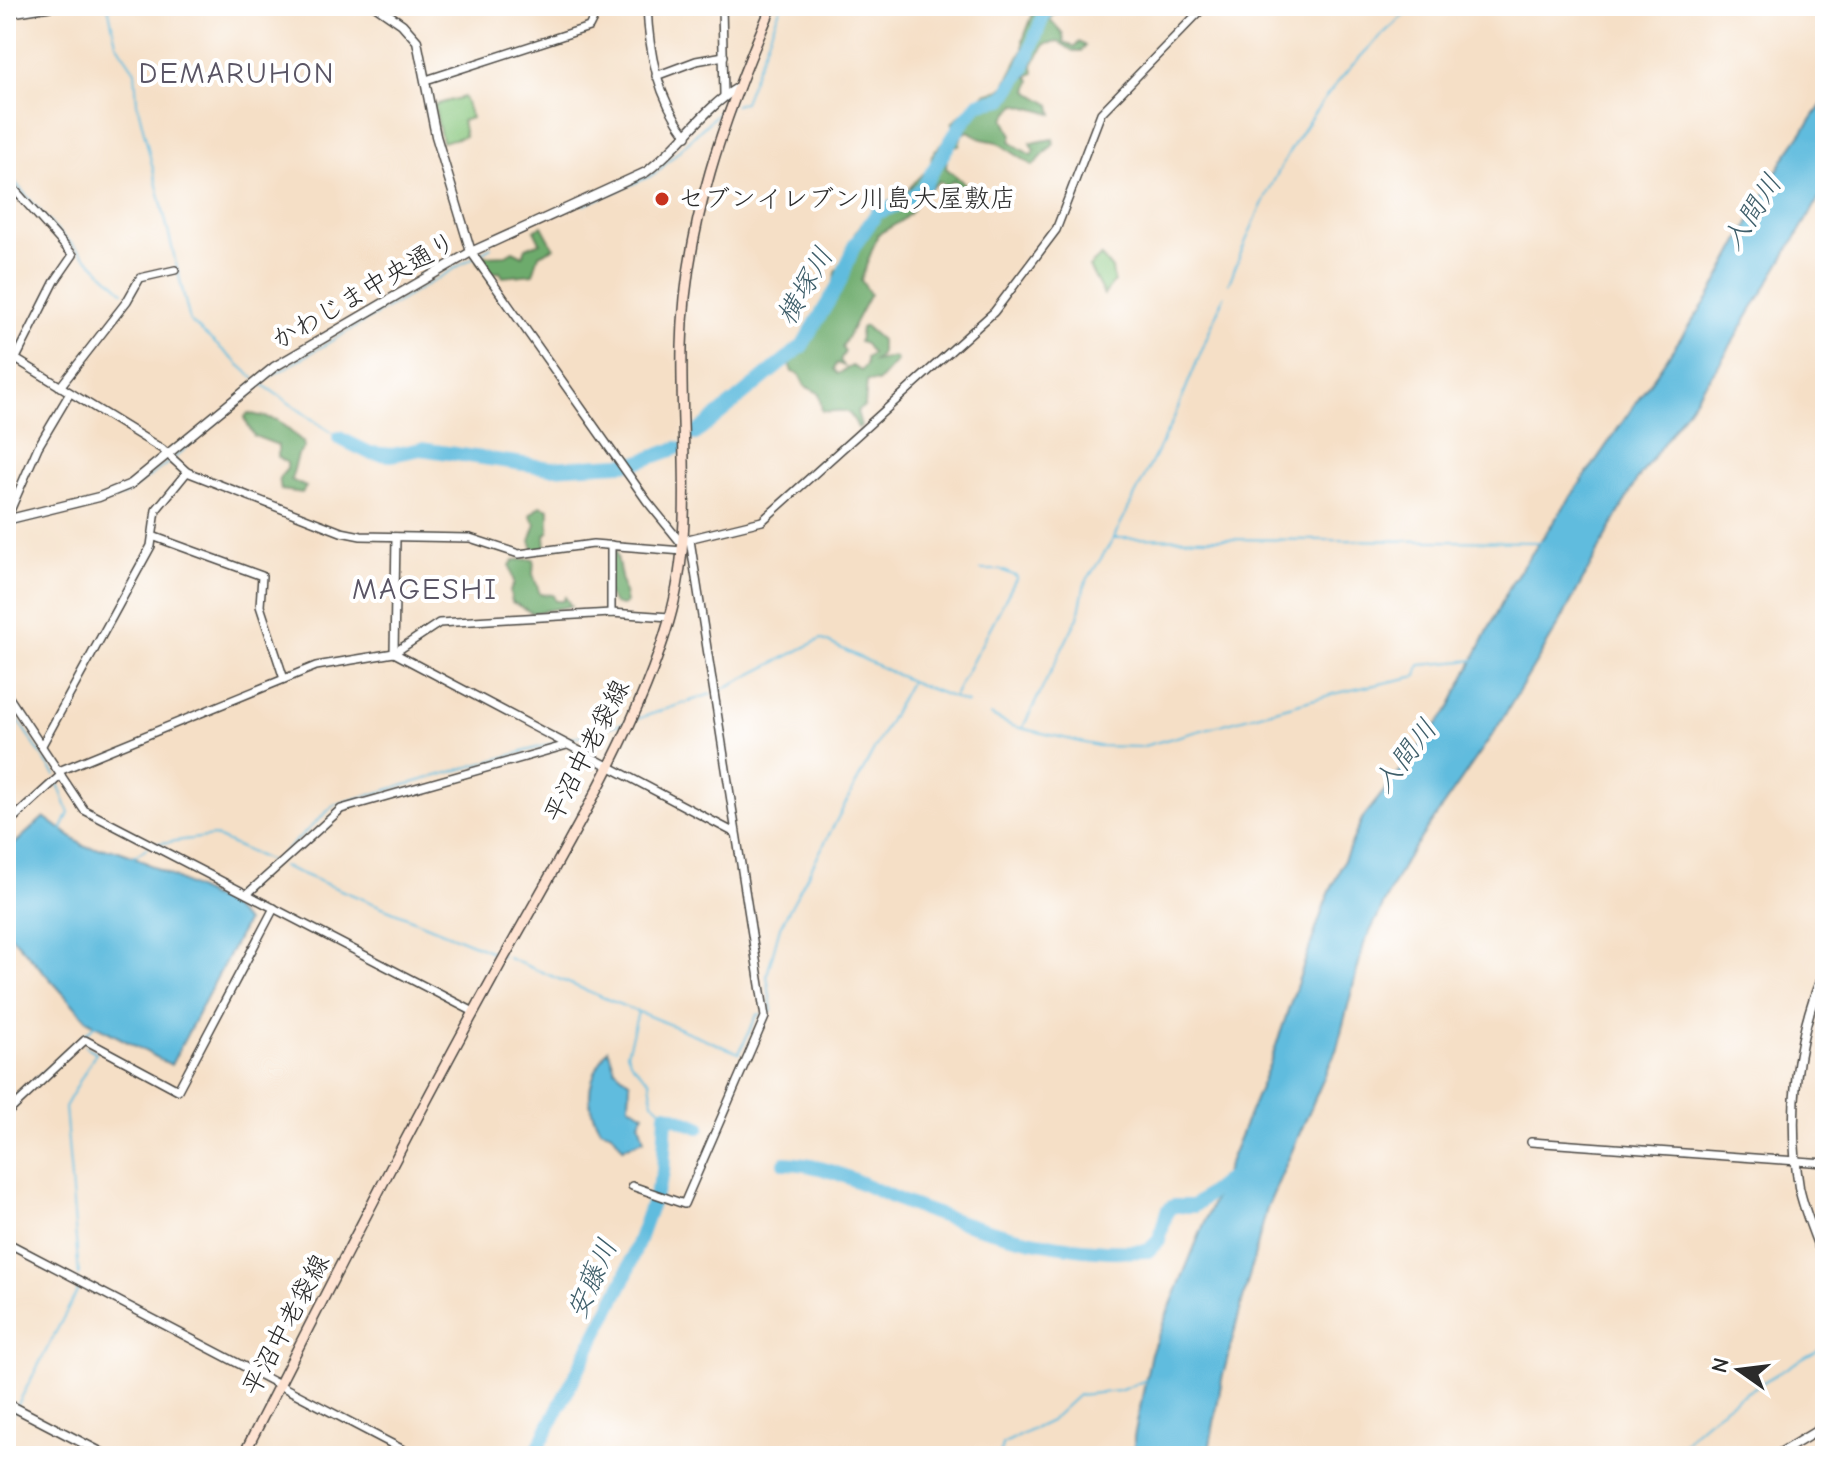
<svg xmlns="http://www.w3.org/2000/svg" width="1831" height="1462" font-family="'Comic Neue','Klee One',sans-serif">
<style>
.green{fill:#87c67d;stroke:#597854;stroke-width:2}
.forest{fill:#6dab6c;stroke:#4c6b4c;stroke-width:2}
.water{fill:#60bcde;stroke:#467484;stroke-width:2}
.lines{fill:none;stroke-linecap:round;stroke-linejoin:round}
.stream{stroke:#60bcde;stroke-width:2}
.river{stroke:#60bcde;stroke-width:14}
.minor-casing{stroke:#494642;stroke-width:10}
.tertiary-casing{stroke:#494642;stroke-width:11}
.secondary-casing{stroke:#494642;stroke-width:12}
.minor{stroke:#fff;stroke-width:7}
.tertiary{stroke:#fff;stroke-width:8}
.secondary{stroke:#fee3d2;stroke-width:9}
.poi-dot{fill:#c8321e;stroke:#fff;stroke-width:3}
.labels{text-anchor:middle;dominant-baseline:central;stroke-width:8;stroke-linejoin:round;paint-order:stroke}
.poi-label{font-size:26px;fill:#2b2b2b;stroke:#fff;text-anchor:start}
.street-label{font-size:26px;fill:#2b2b2b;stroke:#fff}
.water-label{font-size:28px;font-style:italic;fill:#3e5e6a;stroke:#fff}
.quarter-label{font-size:30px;letter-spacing:2px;fill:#5a5565;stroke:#fff}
</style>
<rect width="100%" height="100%" fill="#fff"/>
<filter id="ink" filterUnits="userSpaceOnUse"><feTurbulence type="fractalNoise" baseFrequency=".0125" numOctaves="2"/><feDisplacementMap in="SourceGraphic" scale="16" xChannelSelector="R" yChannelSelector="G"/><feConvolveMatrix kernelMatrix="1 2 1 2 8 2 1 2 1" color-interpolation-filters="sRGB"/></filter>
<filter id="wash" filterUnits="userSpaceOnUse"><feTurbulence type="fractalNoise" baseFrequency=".006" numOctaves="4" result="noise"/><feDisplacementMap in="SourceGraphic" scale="32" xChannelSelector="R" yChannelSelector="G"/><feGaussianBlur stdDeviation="1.8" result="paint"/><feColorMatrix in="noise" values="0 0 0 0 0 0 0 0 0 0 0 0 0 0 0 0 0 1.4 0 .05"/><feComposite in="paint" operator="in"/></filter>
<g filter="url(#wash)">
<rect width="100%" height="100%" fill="#f5dfc6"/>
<!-- green -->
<g class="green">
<polygon points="464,97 471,118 462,121 465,136 442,142 434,105"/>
<polygon points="1101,256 1112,269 1114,282 1104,295 1089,267"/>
</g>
<!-- forest -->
<g class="forest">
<path d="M1036,6h23l-9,13 13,15 1,8 11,5 4,-5 6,4 -4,5h-8l-14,-9 -14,2 -12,20 1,9 -7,3 4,4 -3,11 23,14 2,9 -37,-10 -12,15 8,16 -2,7 21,13 3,-4 -4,-8 23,-4 1,5 -21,22 -36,-24 -15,-3 -14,-8 -6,3 -3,12h-6l-6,10 -1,12 22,18 -3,5 -12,-10 -7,5 -7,-5 -24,20c-1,16 -24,26 -37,33l-17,46 9,14 -28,53 3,5 -5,8 4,6 -7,-3 -3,6 4,5 14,-8 9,5 5,-6v-7l6,-4 -7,-10 -6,-2 2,-14 4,-2 16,14v14l-7,7 20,-4 3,4 -19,21 -11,-1 -2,25 -8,5 4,15 -3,2c-12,-26 -15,-14 -36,-17l-3,-18 -14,-7 -6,-12 -7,-2 -5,-15 7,-2 -1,-6c12,-17 43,-59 42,-77l9,-8 5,-16 10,-6 -5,-7c12,-22 33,-23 49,-39 8,-8 16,-23 27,-25l2,-16 20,-23v-9l33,-29 14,-4 6,-5 18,-35v-10z"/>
<polygon points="542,226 554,248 539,255 533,274 503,277 500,272 488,273 477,262 483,256 506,255 513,251 523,256 526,248 540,242 534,230"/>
<polygon points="248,413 277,420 303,442 304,448 298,455 291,480 306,487 302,493 281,490 279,478 287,469 287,463 278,457 278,445 254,436 244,418"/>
<polygon points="540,506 549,509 549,531 545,535 546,548 534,551 530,541 536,524 530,515"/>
<polygon points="616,551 626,603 621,606 614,604 603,587 612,552"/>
<polygon points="534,559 533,574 540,594 553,595 555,601 563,601 565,597 571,606 532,613 512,602 510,591 514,583 510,565 514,560"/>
</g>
<!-- water -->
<g class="water">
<polygon points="1825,100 1825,189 1720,363 1635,483 1558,626 1495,731 1405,861 1364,944 1337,1048 1267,1208 1222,1379 1208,1456 1134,1456 1134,1437 1151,1353 1270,1063 1325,903 1362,819 1449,709 1512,582 1709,297 1783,160"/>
<polygon points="44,817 85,847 116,850 135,857 229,906 246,922 171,1065 88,1021 6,930 6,852"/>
<path d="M608,1049l7,20 15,13 -1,23 15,9 -5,8 5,18 -21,8 -11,-15 -12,-4c-18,-29 -10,-53 8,-80z"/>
</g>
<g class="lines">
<!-- stream -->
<g class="stream">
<polyline points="108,6 116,43 135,71 137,103 190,321 254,378"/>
<polyline points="735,105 744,102 781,6"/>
<polyline points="6,172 54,228 123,291"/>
<polyline points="584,205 655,174 722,109 729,107"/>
<path d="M1229,283c44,-115 89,-198 186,-277"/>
<polyline points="262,384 339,438"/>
<polyline points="174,458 270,377 491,247"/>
<polyline points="6,526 123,496 169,462"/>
<polyline points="1115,538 1540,542"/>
<polyline points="717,692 821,639 910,681 967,703"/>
<polyline points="954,696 1017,577 1002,570 981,570"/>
<polyline points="6,703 55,775"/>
<polyline points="990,715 1012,726 1098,746 1140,747 1337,693 1417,676 1420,665 1475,660"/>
<polyline points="637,719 711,694"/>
<polyline points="1023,727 1078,617 1085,583 1111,543 1173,420 1224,296"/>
<polyline points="564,740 627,722"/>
<polyline points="57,781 69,813 61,831"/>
<polyline points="153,844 214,836 272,862"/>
<polyline points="134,857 148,847"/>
<polyline points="282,866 502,956"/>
<polyline points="243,891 334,805 558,742"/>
<polyline points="226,907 238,895"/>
<polyline points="508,958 638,1012 627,1053 631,1063 650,1081 653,1102 666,1114"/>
<polyline points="639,1012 739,1053 757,1015 761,1014"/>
<polyline points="767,1013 772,1011 767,975 780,927 910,682"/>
<polyline points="6,1107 96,1024"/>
<polyline points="79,1276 65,1107 96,1052 85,1046"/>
<polyline points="18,1404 80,1286"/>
<polyline points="6,1427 15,1410"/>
<polyline points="1000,1456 1002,1444 1050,1421 1078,1395 1119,1391 1146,1380"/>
<path d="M1678,1456c3,-32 117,-92 147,-110"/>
</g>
<!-- river -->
<g class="river">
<polyline points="695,434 802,346 839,284 854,246 877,213 909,200 923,187 960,126 979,103 1003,99 1023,69 1047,6"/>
<polyline points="339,438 370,453 392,455 421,449 551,468 636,463 677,448"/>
<path d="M785,1163c53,2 86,28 134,45 73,26 150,47 229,43l11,-11 8,-29 6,-5h21l38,-30"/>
<polyline points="534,1456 625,1278 663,1173 666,1114 699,1127"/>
</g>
</g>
</g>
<g filter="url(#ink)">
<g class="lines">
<defs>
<g id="minor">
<path d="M647,6c2,47 10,91 40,130"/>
<polyline points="722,6 724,95"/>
<polyline points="6,14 56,6"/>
<polyline points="656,76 696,61 724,56"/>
<polyline points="426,80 589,27 593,19 592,6"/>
<polyline points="6,180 73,255 55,281 6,378"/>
<polyline points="471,252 647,501 682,544"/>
<polyline points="6,353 162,449 187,472 341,532 361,536 470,538 519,554 593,544 683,551"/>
<polyline points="60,387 127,301 140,278 175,270"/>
<polyline points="6,520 38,447 70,393"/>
<polyline points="155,537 262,576 260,606 284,679"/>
<polyline points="396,537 394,653 735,833"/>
<polyline points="684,540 762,521 994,312 1056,230 1101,113 1205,6"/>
<polyline points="611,545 611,613"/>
<polyline points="6,693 84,810 474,1012"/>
<polyline points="42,745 151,546 156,510 187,472"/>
<polyline points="59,771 316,666 394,653 439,623 611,613 670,617"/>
<polyline points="6,825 61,775"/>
<polyline points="247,894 341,809 567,745"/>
<polyline points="6,1114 85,1040 178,1090 274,908"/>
<polyline points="1531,1142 1825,1163"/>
<polyline points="632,1186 684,1204 765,1017 690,540"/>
<polyline points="6,1242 415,1456"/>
</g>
<g id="tertiary">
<polyline points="376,6 402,24 417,41 436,136 471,252"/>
<path d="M6,520l93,-23 32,-13 143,-117 197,-115 175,-80c34,-25 57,-64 93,-85"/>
<path d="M1825,969c-29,67 -38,145 -26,218 5,25 17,51 26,76"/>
<polyline points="6,1403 108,1456"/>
<polyline points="1775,1456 1825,1426"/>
</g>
<path id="secondary" d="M243,1456c81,-159 162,-319 248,-475 60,-110 144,-242 178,-360 26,-89 11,-183 13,-274 2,-120 43,-233 90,-341"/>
</defs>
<!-- minor casing -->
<use href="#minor" class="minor-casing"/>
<!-- tertiary casing -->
<use href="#tertiary" class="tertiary-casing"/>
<!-- secondary casing -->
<use href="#secondary" class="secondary-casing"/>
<!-- minor -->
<use href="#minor" class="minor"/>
<!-- tertiary -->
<use href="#tertiary" class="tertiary"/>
<!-- secondary -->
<use href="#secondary" class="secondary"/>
</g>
</g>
<!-- markers -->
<circle class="poi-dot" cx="662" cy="199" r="8"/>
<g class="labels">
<!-- poi labels -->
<g class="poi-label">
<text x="678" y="199">セブンイレブン川島大屋敷店</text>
</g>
<!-- street labels -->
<g class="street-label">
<text transform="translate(364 291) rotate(-30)">かわじま中央通り</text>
<text transform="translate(587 751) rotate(-63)">平沼中老袋線</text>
<text transform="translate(286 1325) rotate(-62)">平沼中老袋線</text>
</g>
<!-- water labels -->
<g class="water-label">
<text transform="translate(1752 212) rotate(-57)">入間川</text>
<text transform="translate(805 286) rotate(-60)">横塚川</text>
<text transform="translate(1405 756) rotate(-52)">入間川</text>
<text transform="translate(592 1279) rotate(-66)">安藤川</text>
</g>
<!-- quarter labels -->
<g class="quarter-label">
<text x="237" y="73">DEMARUHON</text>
<text x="425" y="589">MAGESHI</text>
</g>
</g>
<!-- margin -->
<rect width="1831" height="1462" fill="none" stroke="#fff" stroke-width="32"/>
<!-- north arrow -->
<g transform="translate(1739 1370) rotate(284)" stroke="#ffffff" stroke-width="6" paint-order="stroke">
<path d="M0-6L14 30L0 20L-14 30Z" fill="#2b2b2b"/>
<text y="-12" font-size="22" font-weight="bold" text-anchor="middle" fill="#2b2b2b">N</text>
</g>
</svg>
